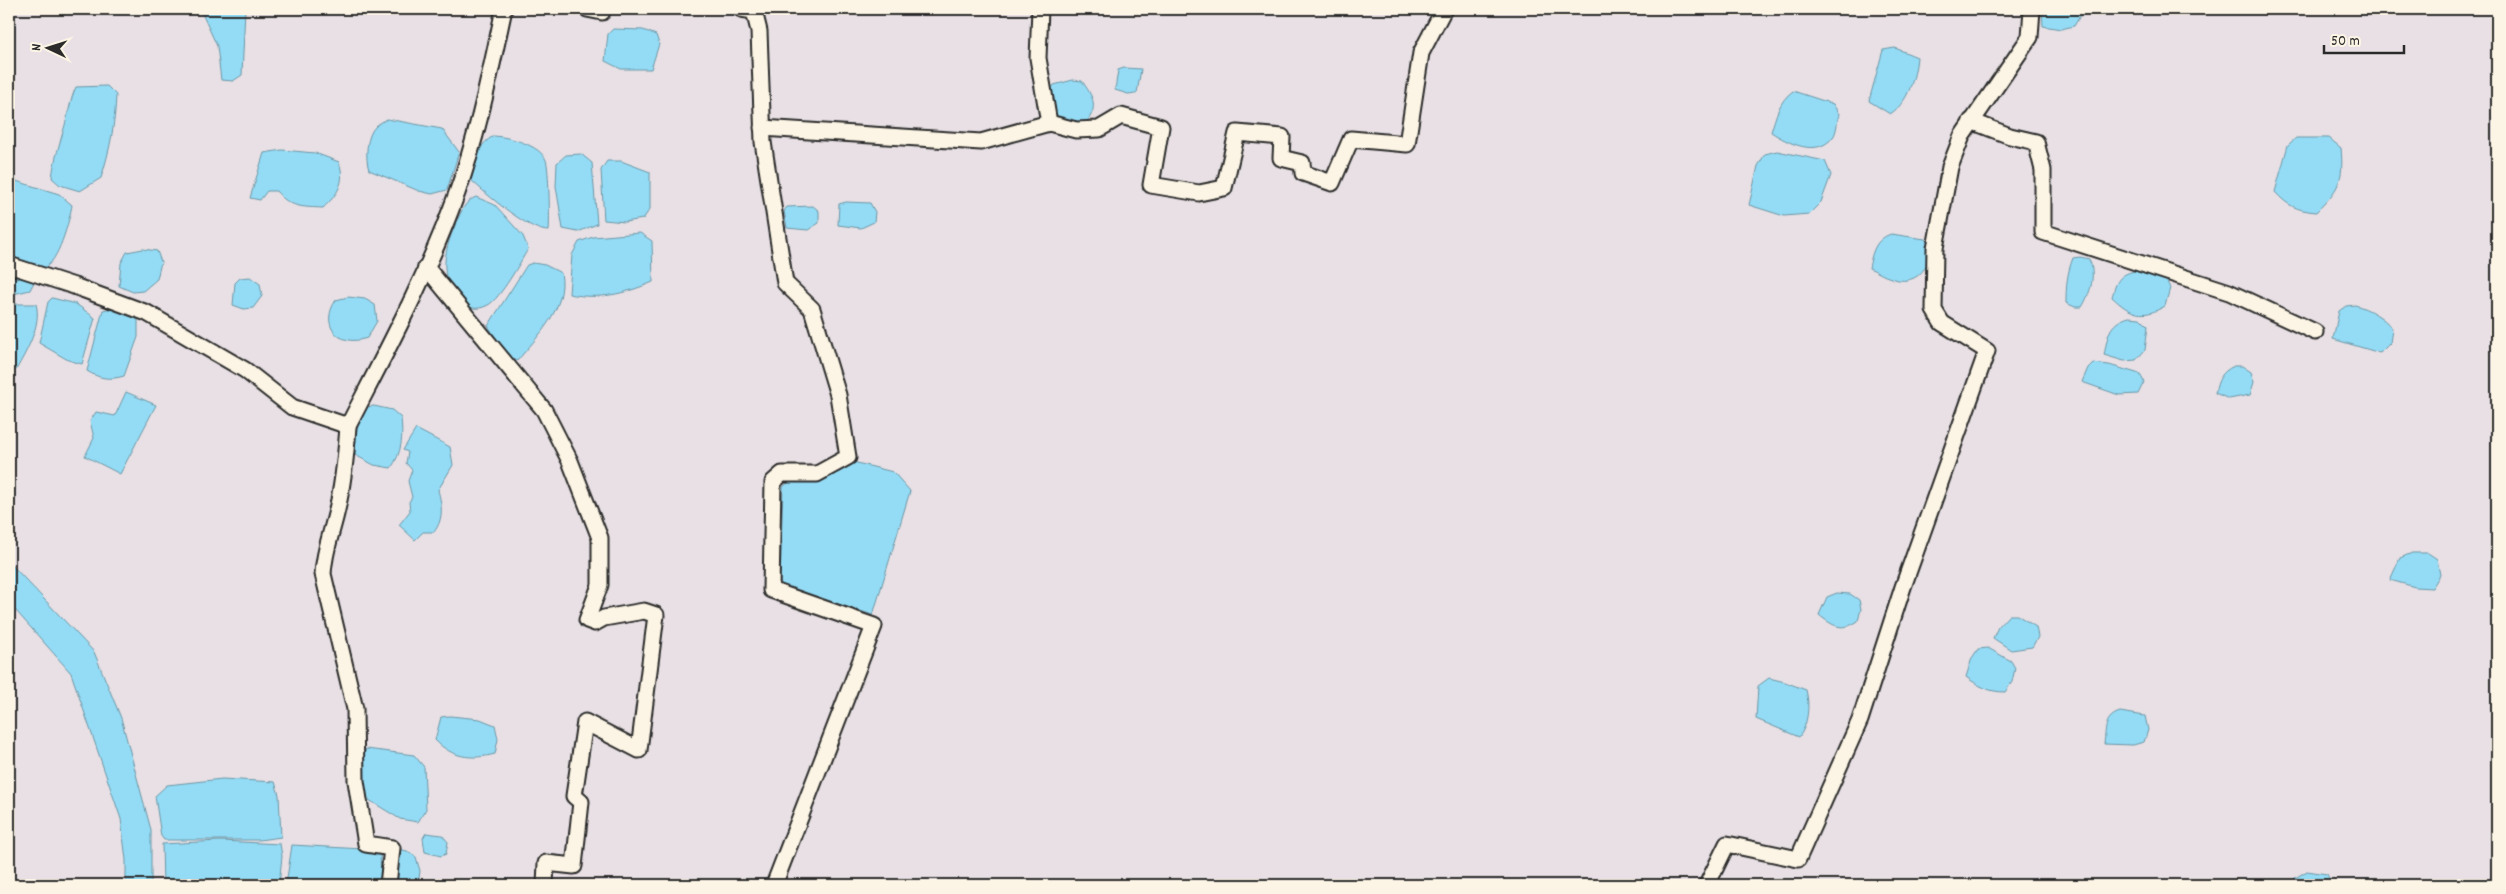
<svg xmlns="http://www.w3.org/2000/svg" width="2506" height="894" font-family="Dekko,sans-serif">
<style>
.water{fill:#94dcf6;stroke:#6a95a5}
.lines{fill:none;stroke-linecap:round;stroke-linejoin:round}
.minor-casing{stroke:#2b2b2b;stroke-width:19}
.minor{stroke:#fcf5e5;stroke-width:15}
</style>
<rect width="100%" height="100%" fill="#e8e0e4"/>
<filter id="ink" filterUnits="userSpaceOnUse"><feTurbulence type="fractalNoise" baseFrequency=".02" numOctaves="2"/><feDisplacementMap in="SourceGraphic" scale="10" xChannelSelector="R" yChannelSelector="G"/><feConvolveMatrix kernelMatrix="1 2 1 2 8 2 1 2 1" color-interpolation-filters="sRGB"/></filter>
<g filter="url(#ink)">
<!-- water -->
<g class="water">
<polygon points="200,9 245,9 242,75 233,81 221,80 217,46"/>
<polygon points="2042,9 2084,9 2074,26 2061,29 2043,26"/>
<polygon points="613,29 643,30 656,35 659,44 651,69 621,69 605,61 608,34"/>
<path d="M1895,48l22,9c-2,21 -9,46 -27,57l-21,-13 14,-51z"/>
<polygon points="1124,68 1141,69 1137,93 1128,94 1115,90 1118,70"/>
<path d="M1073,80l9,1c11,16 17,25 4,42l-12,1 -18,-3 -6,-31 4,-5z"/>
<path d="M107,86l9,9c-1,29 -6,55 -15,83l-21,13 -20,-6 -8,-7c2,-18 8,-35 13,-53 4,-13 5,-25 11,-38z"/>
<path d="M1793,91l40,13 6,10c-2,7 -2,18 -6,23 -16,21 -45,6 -62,-5 5,-16 8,-31 22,-41z"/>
<path d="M387,119l55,10 17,23 -12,38 -15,4 -13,-3 -50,-21c-4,-12 -3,-35 7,-44 3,-3 8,-5 11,-7z"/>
<path d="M494,136c15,1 46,9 52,24 3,7 4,60 3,71 -19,1 -63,-37 -78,-51 4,-17 6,-36 23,-44z"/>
<path d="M2296,138h33l12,10c3,33 -2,41 -25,64 -20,-2 -28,-6 -41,-20l13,-47z"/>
<path d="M282,150l33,3 24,9c7,20 -1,32 -16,46 -20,-1 -33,0 -47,-17h-9l-7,9 -10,-2 14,-45z"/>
<polygon points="1777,151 1825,161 1831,175 1821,202 1809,214 1784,216 1749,205 1758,166 1765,154"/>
<polygon points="581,154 592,163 597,224 578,232 563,229 556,186 557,163 566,155"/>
<polygon points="607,161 621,161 650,172 650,209 643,219 625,222 604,220 601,170"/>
<path d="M9,181h7l43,13 13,11c-2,13 -14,60 -29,63 -9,2 -25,-6 -34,-8z"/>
<path d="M476,197l19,8 28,31 5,13c-7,12 -28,50 -40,56 -24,13 -42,-15 -43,-37 -1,-15 5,-31 11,-45 5,-11 9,-22 20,-26z"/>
<polygon points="846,202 870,203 875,212 874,222 861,228 838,225 839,204"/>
<polygon points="813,206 819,211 819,223 808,230 787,228 784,211 787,207"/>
<path d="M640,233l12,8 1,41c-29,12 -53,18 -84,12l3,-39 7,-13 14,-5z"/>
<path d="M1891,234l34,5 5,6c1,24 -15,42 -39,33 -8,-2 -14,-7 -22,-10 3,-15 6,-29 22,-34z"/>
<polygon points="143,249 157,251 161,262 157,279 143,291 133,292 119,286 121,263 127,252"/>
<path d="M2080,257l9,2c7,16 2,33 -7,48h-7l-9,-4c0,-16 1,-30 7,-45z"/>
<path d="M533,263l12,2 16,8c7,34 -23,63 -44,88l-9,-5 -20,-30 39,-61z"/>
<polygon points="9,266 34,282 30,290 9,295"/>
<path d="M2135,271l31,9 4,8 -5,18c-22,13 -34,9 -53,-9 4,-15 7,-23 23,-26z"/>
<polygon points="250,277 260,284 262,296 253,308 244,309 233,305 235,283 240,278"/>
<path d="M348,297l17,2 10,6 2,16 -10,17c-29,10 -48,-13 -31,-38z"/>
<polygon points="52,298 76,304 95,318 82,364 68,360 39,343 48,302"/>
<path d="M9,304h27c6,21 -10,48 -20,66l-7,-1z"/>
<path d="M2355,305c14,4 28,12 37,23l-2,15 -10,10 -47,-14 6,-28 7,-5z"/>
<path d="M112,308l26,9v20l-14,39c-14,4 -24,3 -37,-5l16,-61z"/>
<path d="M2129,317l11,1 8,8 -3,24 -9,10 -12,1 -20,-6c4,-19 4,-32 25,-38z"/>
<polygon points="2093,363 2109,365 2140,374 2144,382 2138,394 2119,395 2082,382 2088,368"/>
<path d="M2234,366h8l9,6 3,10 -4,13 -21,4 -14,-6c3,-13 6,-21 19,-27z"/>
<polygon points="126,392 156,405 120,474 85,456 94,438 90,421 96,412 115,416"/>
<path d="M374,406l18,4 9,8c2,19 1,35 -10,50l-17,-3 -19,-10c1,-17 0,-34 11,-48z"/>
<path d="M416,429l34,18 3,18 -15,25c4,15 6,29 -4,42h-11l-8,8 -16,-15 11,-14 -1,-9 3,-5 -4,-16 4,-11 -6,-7 2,-11 -5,-2z"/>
<polygon points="853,462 893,472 910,491 873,615 785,587 780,582 783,487 790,481 820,481"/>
<polygon points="2412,553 2428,553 2437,559 2440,575 2432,588 2415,587 2390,580 2400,558"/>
<polygon points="9,562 94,652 121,718 151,830 151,885 126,885 126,860 121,819 71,673 9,603"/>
<path d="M1837,593l13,1 9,6 2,9 -3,12c-16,11 -25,5 -39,-6l8,-18z"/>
<polygon points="2009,615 2017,615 2036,627 2038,637 2032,647 2011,650 1993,638 1998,627"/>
<path d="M1988,648l23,13 4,7 -3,14 -7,10c-16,0 -26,-6 -39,-15l6,-19 6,-9z"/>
<path d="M1769,678l16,4 21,8c4,15 2,35 -7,47l-43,-18 2,-33z"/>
<path d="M2120,712l25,4 3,14 -4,12 -11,3 -29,-1c2,-15 0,-27 16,-32z"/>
<path d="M450,716l30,3 15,6 3,14 -3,15c-23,6 -43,4 -60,-14l6,-23z"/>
<polygon points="366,749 414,755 424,767 426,809 418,822 400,819 369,800 362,791 362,758"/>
<polygon points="222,779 275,782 279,795 281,837 259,840 164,840 161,836 155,796 167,785"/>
<polygon points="426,833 442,835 448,842 446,854 441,856 425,852 423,838"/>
<polygon points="220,841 280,844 282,856 279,885 163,885 162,844"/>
<polygon points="292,845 380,850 381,885 286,885"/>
<polygon points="399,849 407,851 416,857 420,871 418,885 392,885"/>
<polygon points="2307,871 2327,874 2332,885 2291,885 2295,878"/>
</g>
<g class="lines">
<defs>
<g id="minor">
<polyline points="587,9 602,12 603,9"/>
<polyline points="741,9 754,11 759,31 763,142 785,283 812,309 838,395 848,457 817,474 782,474 773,482 771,590 874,626 774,885"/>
<polyline points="1040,9 1038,58 1049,123"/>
<polyline points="1971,121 2010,136 2036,142 2043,170 2043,232 2229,292 2315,332"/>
<polyline points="762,128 981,142 1049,123 1076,130 1099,129 1121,116 1161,127 1151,185 1199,193 1224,188 1237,133 1282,137 1281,158 1302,163 1303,173 1332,183 1351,139 1407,144 1421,53 1444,9"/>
<path d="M9,265l65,21 73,27 98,57 47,37 56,19c39,-76 80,-152 109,-233 21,-58 34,-124 47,-184"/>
<polyline points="426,267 544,410 570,461 600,538 600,585 587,620 595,623 604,618 644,611 656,615 639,750 585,722 574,796 581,802 574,866 546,863 545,885"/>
<path d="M348,426c-2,30 -5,59 -12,88 -5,21 -12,38 -13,60l32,135 1,72 10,63 26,4 -4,37"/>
<polyline points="1707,885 1727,844 1798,859 1860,720 1903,587 1987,351 1942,323 1934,310 1935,248 1950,167 1962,136 2030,37 2032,9"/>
</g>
</defs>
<!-- minor casing -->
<use href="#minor" class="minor-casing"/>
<!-- minor -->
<use href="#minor" class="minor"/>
</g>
</g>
<!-- margin -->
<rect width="2506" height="894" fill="none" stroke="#fcf5e5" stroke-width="30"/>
<rect x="15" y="15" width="2476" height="864" fill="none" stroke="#2b2b2b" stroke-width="2" filter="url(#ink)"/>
<!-- north arrow -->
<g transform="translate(48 48) rotate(274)" stroke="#fcf5e5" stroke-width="4" paint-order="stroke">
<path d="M0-4L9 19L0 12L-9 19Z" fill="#2b2b2b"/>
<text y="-8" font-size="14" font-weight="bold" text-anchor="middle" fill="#2b2b2b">N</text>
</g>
<!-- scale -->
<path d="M2324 45v8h80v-8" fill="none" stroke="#2b2b2b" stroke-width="2.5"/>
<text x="2331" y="45" font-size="15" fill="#2b2b2b" stroke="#fcf5e5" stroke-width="4" paint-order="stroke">50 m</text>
</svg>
